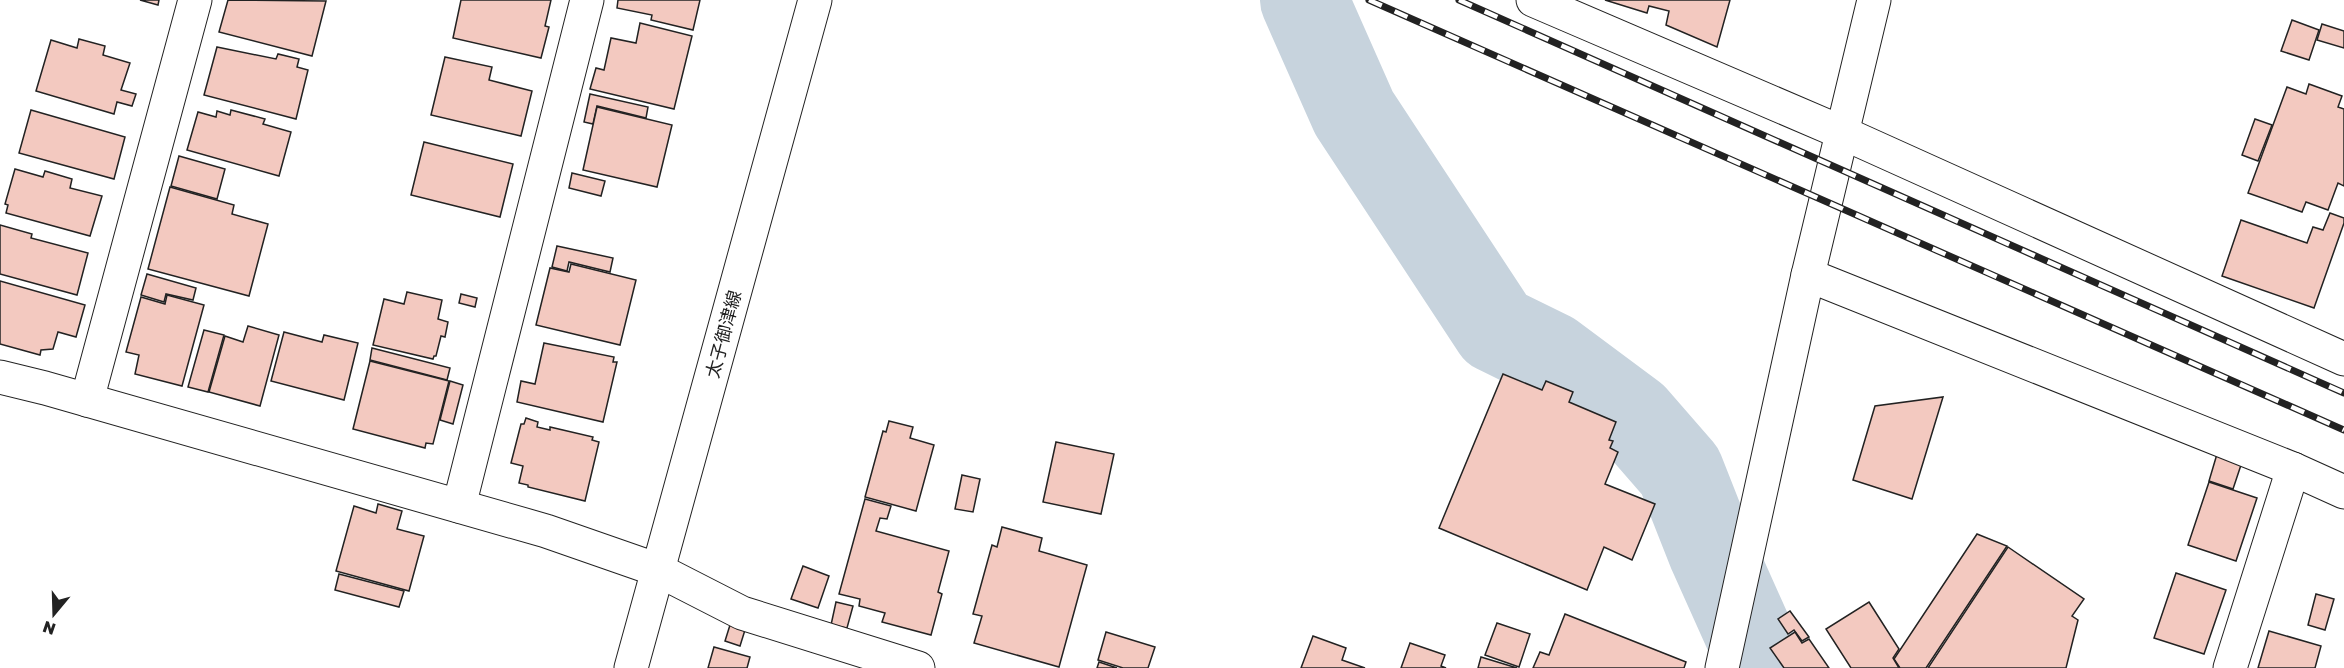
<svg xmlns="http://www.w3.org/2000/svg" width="2344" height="668" font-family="'Golos Text','Noto Sans JP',sans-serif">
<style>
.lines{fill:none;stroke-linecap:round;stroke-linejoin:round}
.river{stroke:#c7d3dd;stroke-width:88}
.building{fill:#f3c9c0;stroke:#222;stroke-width:1.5}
.minor-casing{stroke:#222;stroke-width:35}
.tertiary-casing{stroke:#222;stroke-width:35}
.primary-casing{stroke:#222;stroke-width:35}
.minor{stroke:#fff;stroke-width:33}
.tertiary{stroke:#fff;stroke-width:33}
.primary{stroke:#fff;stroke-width:33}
.rail-casing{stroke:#222;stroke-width:7}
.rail{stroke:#fff;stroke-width:4.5;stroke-dasharray:14;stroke-linecap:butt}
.labels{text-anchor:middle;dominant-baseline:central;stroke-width:4.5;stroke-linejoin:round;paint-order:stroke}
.street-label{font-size:18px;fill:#222;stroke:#fff}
</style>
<rect width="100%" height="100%" fill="#fff"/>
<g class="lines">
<!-- river -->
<polyline class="river" points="1304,0 1354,113 1496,329 1551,356 1633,417 1680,471 1712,552 1764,668"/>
</g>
<!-- building -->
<g class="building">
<polygon points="140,0 159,0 158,5"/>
<polygon points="228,0 326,1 312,56 219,32"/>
<polygon points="461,0 551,0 545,26 549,27 541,58 453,38"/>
<polygon points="618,0 700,0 693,30 651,20 652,15 617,8"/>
<polygon points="1605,0 1730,0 1717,47 1666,25 1669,11 1649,6 1647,13"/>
<polygon points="2292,20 2319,30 2309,60 2281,51"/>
<polygon points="640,23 692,36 674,109 590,89 596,68 604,70 611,38 636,43"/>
<polygon points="2322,24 2344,31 2344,48 2317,40"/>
<polygon points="79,39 105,46 103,55 130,63 121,90 136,94 132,106 117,102 114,114 36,91 51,40 77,48"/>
<polygon points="217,47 276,59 278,54 299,59 297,67 308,70 296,119 204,95"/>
<polygon points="445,57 492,67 489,80 532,91 521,136 431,115"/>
<polygon points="2309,84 2342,96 2338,107 2344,109 2344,186 2338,183 2328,210 2306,202 2302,212 2248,193 2287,87 2306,94"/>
<polygon points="590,94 648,107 646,118 597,106 593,124 584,122"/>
<polygon points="597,107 672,125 657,187 583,170"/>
<polygon points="31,110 125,137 114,179 19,153"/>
<polygon points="231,110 265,119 263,124 291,132 279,176 187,150 198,112 216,117 217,111 230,115"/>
<polygon points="2255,119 2272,125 2258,161 2242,155"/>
<polygon points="424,142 513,164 500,217 411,195"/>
<polygon points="179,156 225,169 217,199 171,186"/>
<polygon points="15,169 43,177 45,171 72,179 70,188 102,196 90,236 6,213 8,205 5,204"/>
<polygon points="572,173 605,181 601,196 569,188"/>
<polygon points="170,187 234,205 232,214 268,224 249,296 148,269"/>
<polygon points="2330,213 2344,218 2344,223 2314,308 2222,276 2241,220 2307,243 2313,227 2323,230"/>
<polygon points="0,225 32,234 31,238 88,253 77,295 0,274"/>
<polygon points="557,246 613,258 610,272 569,262 567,271 552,267"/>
<polygon points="571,264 636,280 620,345 536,325 550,268 569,272"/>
<polygon points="147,274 196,288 193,300 166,294 164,302 141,295"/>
<polygon points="0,281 85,305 76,337 58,332 53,349 41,350 40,355 0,344"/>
<polygon points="407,292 442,300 438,319 448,322 445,337 441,336 436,356 434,356 433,359 373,345 384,299 404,304"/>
<polygon points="461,294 477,298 475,307 459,303"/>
<polygon points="167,295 204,305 182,386 135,374 139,355 126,352 141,297 165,304"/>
<polygon points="248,326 279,335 260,406 209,392 225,336 243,342"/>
<polygon points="204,330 224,335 208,392 188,387"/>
<polygon points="284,332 322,342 324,335 358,343 344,400 271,381"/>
<polygon points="544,343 614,357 613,362 617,362 603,422 517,402 521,381 535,384"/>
<polygon points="372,348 450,368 447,380 370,360"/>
<polygon points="370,361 449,381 433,444 426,443 425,448 353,429"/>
<polygon points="1503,374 1542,390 1546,381 1573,392 1569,402 1616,422 1609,440 1613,441 1610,448 1618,452 1605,484 1655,504 1632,560 1604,547 1587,590 1439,528"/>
<polygon points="450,381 463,385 453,424 440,420"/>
<polygon points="1943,397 1912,499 1853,480 1875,406"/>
<polygon points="526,418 538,422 537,427 550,430 550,427 593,437 592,440 599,442 585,501 528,487 528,485 519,483 523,466 511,463 521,424 524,424"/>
<polygon points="889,421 913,427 910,438 934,445 916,511 865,497 883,431 886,432"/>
<polygon points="1056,442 1114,454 1101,514 1043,502"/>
<polygon points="2217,454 2242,462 2233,489 2209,481"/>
<polygon points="962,475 980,479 973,512 955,509"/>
<polygon points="2209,482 2257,498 2236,561 2188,545"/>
<polygon points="865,499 891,506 887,519 880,518 876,531 949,551 938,592 942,594 931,635 882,622 885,613 859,606 860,599 839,594"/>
<polygon points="378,504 402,511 397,529 424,536 409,591 336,571 354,506 376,513"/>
<polygon points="1002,527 1042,538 1039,551 1087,565 1059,667 974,643 982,616 973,614 992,545 997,547"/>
<polygon points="1977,534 2007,546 1926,668 1900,668 1894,659"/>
<polygon points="2008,547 2084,599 2072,616 2078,620 2066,668 1928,668"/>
<polygon points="803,566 829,576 818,608 791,599"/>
<polygon points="2176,573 2226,590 2204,654 2154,638"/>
<polygon points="339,574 404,591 399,607 335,590"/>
<polygon points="2316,594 2334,599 2325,630 2308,625"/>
<polygon points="836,602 853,606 847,628 831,625"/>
<polygon points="1869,602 1899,649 1893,658 1899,668 1851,668 1826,629"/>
<polygon points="1790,611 1809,637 1802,641 1794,630 1788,634 1778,619"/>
<polygon points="1565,614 1686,662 1684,668 1533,668 1540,652 1549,655"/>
<polygon points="1497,623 1530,634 1519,667 1485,655"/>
<polygon points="730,625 745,630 740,646 725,641"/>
<polygon points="2269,631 2321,646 2315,668 2258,668"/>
<polygon points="1106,632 1155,647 1148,668 1123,668 1098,660"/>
<polygon points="1795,632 1802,643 1809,639 1829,668 1784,668 1770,648"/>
<polygon points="1313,636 1346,648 1342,660 1365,668 1301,668"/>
<polygon points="1410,643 1445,655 1441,666 1446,668 1401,668"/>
<polygon points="714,647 750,657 747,668 708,668"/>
<polygon points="1481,657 1517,668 1478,668"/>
<polygon points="1099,662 1117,668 1097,668"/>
</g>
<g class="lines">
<defs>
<g id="minor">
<polyline points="1533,0 1843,133 2344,359"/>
<polyline points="1808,275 2293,469 2344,492"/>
<polyline points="0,377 45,388 546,531 658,570 742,613 918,668"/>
<polyline points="87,400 195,0"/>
<polyline points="459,506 587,0"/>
<polyline points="2230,668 2293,469"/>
</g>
<polyline id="tertiary" points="1722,668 1808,275 1874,0"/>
<polyline id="primary" points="631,668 815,0"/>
</defs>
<!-- minor casing -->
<use href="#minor" class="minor-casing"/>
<!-- tertiary casing -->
<use href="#tertiary" class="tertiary-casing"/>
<!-- primary casing -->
<use href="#primary" class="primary-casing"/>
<!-- minor -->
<use href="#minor" class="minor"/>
<!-- tertiary -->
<use href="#tertiary" class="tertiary"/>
<!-- primary -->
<use href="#primary" class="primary"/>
<defs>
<g id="rail">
<polyline points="1369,0 2344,430"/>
<polyline points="1459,0 2344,393"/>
</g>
</defs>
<!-- rail casing -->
<use href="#rail" class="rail-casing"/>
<!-- rail -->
<use href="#rail" class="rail"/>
</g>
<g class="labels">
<!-- street labels -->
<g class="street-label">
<text transform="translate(723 334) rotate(-75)">太子御津線</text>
</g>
</g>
<!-- north arrow -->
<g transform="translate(54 614) rotate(199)" stroke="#ffffff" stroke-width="4.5" paint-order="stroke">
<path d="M0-4.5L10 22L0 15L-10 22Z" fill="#222222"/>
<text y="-9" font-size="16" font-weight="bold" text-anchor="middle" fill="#222222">N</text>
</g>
</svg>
